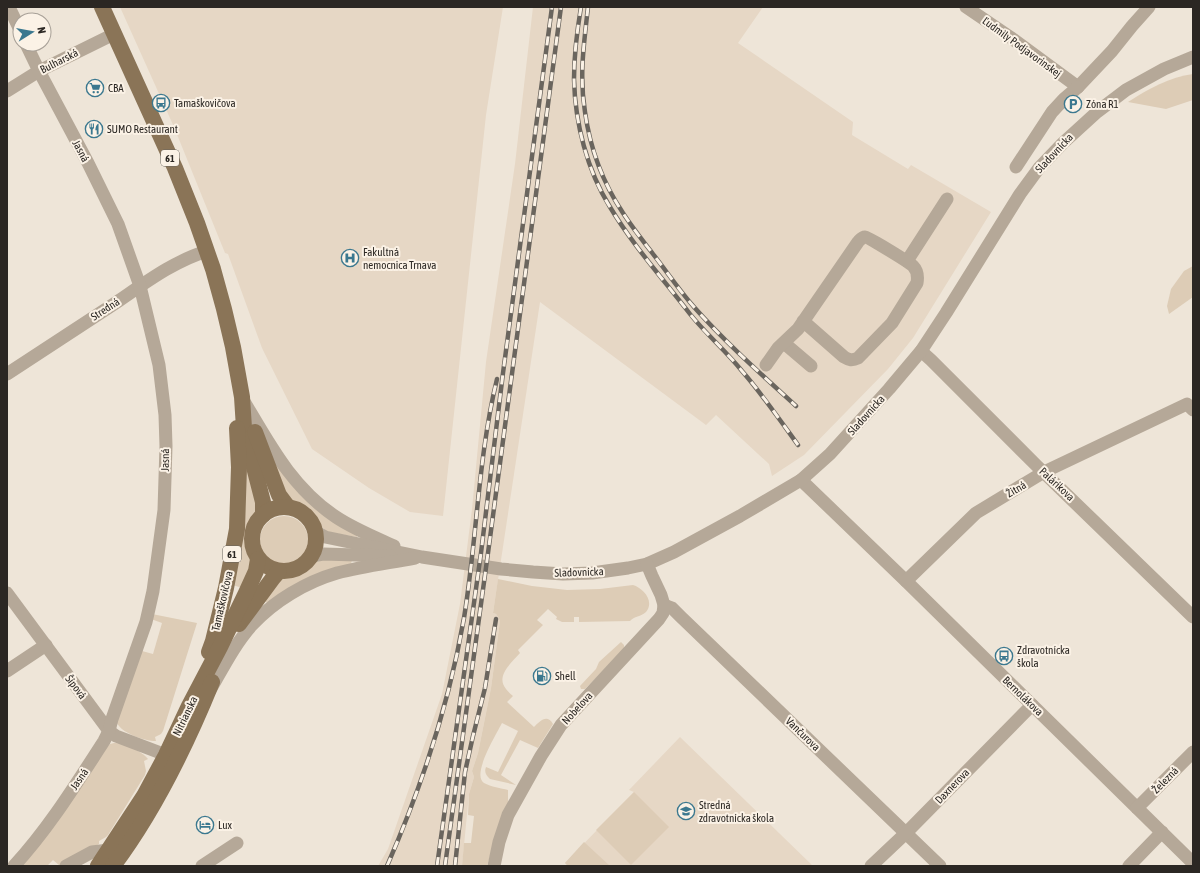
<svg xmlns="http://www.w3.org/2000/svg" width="1200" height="873" font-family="'Asap Condensed',sans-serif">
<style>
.built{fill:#e6d7c5}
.grass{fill:#ddccb6}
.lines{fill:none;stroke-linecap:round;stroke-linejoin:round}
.minor{stroke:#b5a898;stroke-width:13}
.major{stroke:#8a7457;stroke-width:16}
.rail-casing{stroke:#6a655e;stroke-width:4.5}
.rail{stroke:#fbf2e6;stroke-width:3;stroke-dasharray:9;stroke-linecap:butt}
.labels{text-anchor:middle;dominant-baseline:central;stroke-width:4;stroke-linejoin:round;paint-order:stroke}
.shield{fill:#fbf2e6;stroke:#69645e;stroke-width:1}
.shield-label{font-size:10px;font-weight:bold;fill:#2b2723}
.street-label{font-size:11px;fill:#2b2723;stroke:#fbf2e6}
.poi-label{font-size:11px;fill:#2b2723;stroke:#fbf2e6;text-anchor:start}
</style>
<rect width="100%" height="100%" fill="#eee5d8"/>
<!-- built -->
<g class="built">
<polygon points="120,7 503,7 486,115 443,516 410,512 369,488 312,449 262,348 228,254 225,253 174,127"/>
<polygon points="533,7 763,7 738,43 853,122 852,135 908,169 911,165 991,212 913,338 888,369 804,455 772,476 769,464 716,415 706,425 540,302 493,613 496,614 498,617 500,621 491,688 478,753 472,771 474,777 469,794 462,866 378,866 388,849 442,694 460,604 472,509 486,362 515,164"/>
<polygon points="680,737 813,866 568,866 565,863 634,792 629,790"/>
</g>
<!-- grass -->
<g class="grass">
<path d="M1193,74v26l-27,9 -38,-7c20,-13 42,-25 65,-28z"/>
<polygon points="1193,266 1193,297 1169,314 1167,306 1171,289 1184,271"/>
<path d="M275,460l82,73v4l-29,-5c-8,-4 -9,-12 -15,-18 -7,-7 -15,-8 -21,-13 -10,-7 -16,-28 -20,-38z"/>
<path d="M243,470h7c3,14 8,28 5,43 -2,8 -8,14 -9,23 -1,8 3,16 4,25 1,9 -4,18 -7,27l-11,-3z"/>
<circle cx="284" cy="540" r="24"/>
<polygon points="322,560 352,560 351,564 268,604 263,599 283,578 297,575 303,572 316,562"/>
<path d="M498,579l34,7 35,4 33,-1 33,-4c10,3 22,16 13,27 -5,5 -12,4 -16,9l-51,1v-5h-5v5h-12l-6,-3 1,-2 -9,-8 -11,11 6,5 -25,25 2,3c-8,9 -25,23 -14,36 2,3 5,5 7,7l-6,6 27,25c5,-5 13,-14 19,-3l-15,24 -18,-8 -19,35 15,10 -26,-6c-4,-4 -6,-7 -4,-12l12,5 20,-41 -16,-8c-5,10 -31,52 -18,60 7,4 17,5 24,7v14l-9,21 -12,41h-25l2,-23h7l3,-27 -6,-1 1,-21 5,-17 -2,-6 6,-18 13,-65 9,-67 -2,-4 -2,-3 -3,-1z"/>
<path d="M152,614l45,9 -34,108 -2,3 -6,3 1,4c-12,0 -36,-8 -40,-20l26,-70 11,3 9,-31 -11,-4z"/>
<polygon points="621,642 624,645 624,649 585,689 581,689 580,686 596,669 599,662"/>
<path d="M114,743c10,0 28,8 34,16l-4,2 2,10 -1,4 -37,60 -2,2 -7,4v3l-40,21 -6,-5 -6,6h-26l86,-119 3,-3z"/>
<polygon points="634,792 669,827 631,865 596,830"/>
<polygon points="584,842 610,866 568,866 565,863"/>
</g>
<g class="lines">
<!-- minor -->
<g class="minor">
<polyline points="9,7 20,30"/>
<polyline points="966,7 1010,37 1078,87 1112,51 1132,26 1149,7"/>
<polyline points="7,91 39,71 114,34"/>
<polyline points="1016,167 1052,112 1064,99 1078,87"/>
<polyline points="907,261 947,199"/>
<polyline points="784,343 811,366"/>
<polyline points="921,351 931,360 1037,466 1193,617"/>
<path d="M766,365l12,-17 20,-19 60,-87c2,-2 4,-5 7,-5 3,0 44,25 48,29 5,5 5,11 4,17l-25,40 -34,35c-6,3 -9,2 -14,-1l-41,-36"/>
<path d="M7,374c37,-24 73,-48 110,-72 28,-19 57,-41 90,-51"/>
<path d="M242,398c27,45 49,89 94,119 18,12 38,20 58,29"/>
<polyline points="801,480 906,581 1193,863"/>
<polyline points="316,532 325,537 422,557 501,569 533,572 563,574 592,573 628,568 647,564 674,552 740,516 801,480 830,454 889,389 921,351 946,313 1020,194 1039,168 1063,143 1097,112 1126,90 1164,69 1193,57"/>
<polyline points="312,556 323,554 390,556"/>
<polyline points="906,581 976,513 1044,472 1187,404 1193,410"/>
<polyline points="7,593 109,731 116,736 166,755"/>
<polyline points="664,605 672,608 681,617 940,866"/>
<polyline points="7,671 46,645"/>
<path d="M209,692c13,-22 25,-47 43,-67 22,-24 54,-43 85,-52 26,-7 52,-10 78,-15"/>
<polyline points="1137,808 1193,752"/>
<path d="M14,866c35,-38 62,-82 90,-125l5,-10 3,-12 34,-97 7,-31 11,-81 2,-64 -1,-31 -6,-50 -19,-79 -22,-62 -30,-61 -49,-92 -13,-27"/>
<polyline points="66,866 92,852 109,850"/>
<polyline points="202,866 237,843"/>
<polyline points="494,866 499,842 508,815 541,756 561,725 659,619 663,613 664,605 661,595 652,576 647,564"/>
<polyline points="871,866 906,833 1032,705"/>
<polyline points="1129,866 1162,832"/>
</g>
<!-- major -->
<g class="major">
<polyline points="102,7 175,168 197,223 213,269 224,309 233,347 242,397 244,428 263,502 263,515"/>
<polyline points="255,432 279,495 288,507"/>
<circle cx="284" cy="539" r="32"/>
<polyline points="239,624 273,578 279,571"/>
<polyline points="209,652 213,641 226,588 237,529 239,467 237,428"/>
<polyline points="98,866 144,796 166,755 189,706 220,647 246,593 256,571 258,559"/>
<path d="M113,866c42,-56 73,-120 99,-184"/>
</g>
<defs>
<g id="rail">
<path d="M581,7c-4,24 -7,49 -7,72 1,44 13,91 36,128 22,37 53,72 80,107 16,20 36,37 52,57 20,23 38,49 56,74"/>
<path d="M588,7c-4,37 -9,68 -3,105 5,36 18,71 38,101 9,14 20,28 30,41 14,18 26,36 41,53 31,35 67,67 102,99"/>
<path d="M387,866c35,-80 62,-162 77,-248 13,-79 14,-161 33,-239"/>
<polyline points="437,866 481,553 503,373 552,7"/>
<polyline points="445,866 488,553 561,7"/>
<polyline points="455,866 465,772 473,736 485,688 496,619"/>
</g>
</defs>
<!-- rail casing -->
<use href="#rail" class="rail-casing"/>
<!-- rail -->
<use href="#rail" class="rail"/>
</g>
<!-- icons -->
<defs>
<symbol id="supermarket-ring" viewBox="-11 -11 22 22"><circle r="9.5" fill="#fbf2e6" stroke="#3b788f" stroke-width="1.5"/><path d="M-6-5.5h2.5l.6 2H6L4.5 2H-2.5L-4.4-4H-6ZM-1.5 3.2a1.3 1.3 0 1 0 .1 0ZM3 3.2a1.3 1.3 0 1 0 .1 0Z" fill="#3b788f"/></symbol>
<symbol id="bus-ring" viewBox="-11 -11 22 22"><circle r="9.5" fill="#fbf2e6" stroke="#3b788f" stroke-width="1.5"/><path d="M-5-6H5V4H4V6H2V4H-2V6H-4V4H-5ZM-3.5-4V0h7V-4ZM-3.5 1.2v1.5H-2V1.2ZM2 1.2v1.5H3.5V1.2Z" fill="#3b788f"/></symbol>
<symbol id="parking-ring" viewBox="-11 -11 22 22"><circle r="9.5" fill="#fbf2e6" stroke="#3b788f" stroke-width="1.5"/><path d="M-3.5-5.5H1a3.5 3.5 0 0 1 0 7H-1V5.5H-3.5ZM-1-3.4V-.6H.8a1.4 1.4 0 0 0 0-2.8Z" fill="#3b788f"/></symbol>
<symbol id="restaurant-ring" viewBox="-11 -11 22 22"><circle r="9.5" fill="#fbf2e6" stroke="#3b788f" stroke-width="1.5"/><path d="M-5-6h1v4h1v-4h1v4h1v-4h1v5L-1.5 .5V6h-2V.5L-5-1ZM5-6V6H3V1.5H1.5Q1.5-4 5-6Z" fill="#3b788f"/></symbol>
<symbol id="hospital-ring" viewBox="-11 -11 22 22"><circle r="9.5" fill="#fbf2e6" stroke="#3b788f" stroke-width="1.5"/><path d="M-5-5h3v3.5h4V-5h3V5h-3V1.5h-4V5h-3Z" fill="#3b788f"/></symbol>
<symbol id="fuel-ring" viewBox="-11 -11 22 22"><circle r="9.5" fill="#fbf2e6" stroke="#3b788f" stroke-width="1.5"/><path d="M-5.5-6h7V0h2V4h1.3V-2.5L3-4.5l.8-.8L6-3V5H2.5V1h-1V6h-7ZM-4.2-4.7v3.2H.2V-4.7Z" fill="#3b788f"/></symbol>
<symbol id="school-ring" viewBox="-11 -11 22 22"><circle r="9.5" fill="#fbf2e6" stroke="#3b788f" stroke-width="1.5"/><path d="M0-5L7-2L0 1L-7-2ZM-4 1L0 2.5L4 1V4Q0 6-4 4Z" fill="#3b788f"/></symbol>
<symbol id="hotel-ring" viewBox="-11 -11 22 22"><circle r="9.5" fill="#fbf2e6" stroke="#3b788f" stroke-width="1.5"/><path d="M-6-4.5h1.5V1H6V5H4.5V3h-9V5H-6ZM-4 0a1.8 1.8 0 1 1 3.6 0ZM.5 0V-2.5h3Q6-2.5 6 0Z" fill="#3b788f"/></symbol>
</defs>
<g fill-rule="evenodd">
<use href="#supermarket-ring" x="85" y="78" width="20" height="20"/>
<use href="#bus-ring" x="151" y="93" width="20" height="20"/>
<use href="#parking-ring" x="1063" y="94" width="20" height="20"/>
<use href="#restaurant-ring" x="84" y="119" width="20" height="20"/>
<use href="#hospital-ring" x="340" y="248" width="20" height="20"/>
<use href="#bus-ring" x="994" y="646" width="20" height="20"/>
<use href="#fuel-ring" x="532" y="666" width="20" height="20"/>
<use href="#school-ring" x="676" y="801" width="20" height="20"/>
<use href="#hotel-ring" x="195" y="815" width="20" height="20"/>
</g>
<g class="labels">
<!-- shield labels -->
<g class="shield">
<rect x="161" y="150" width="18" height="16" rx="3"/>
<rect x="223" y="546" width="18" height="16" rx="3"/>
</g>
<g class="shield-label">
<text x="170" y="158">61</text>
<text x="232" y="554">61</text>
</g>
<!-- street labels -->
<g class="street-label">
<text transform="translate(1022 47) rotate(36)">Ľudmily Podjavorinskej</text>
<text transform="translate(59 61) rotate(-27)">Bulharská</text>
<text transform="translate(81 151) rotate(62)">Jasná</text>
<text transform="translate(1054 153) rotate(-47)">Sladovnícka</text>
<text transform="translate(105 309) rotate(-33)">Stredná</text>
<text transform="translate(866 415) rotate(-48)">Sladovnícka</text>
<text transform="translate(165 460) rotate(-89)">Jasná</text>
<text transform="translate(1057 484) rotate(43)">Palárikova</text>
<text transform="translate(1016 489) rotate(-31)">Žitná</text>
<text transform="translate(579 572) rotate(-2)">Sladovnícka</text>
<text transform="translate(222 601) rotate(-77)">Tamaškovičova</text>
<text transform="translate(76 687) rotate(53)">Šípová</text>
<text transform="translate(1023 696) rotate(44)">Bernolákova</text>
<text transform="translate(577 708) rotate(-48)">Nobelova</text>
<text transform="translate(185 716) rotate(-64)">Nitrianska</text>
<text transform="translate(803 734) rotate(44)">Vančurova</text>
<text transform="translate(79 779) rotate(-56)">Jasná</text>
<text transform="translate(1165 780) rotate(-45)">Železná</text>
<text transform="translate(952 786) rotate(-46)">Daxnerova</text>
</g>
<!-- poi labels -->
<g class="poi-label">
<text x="108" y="88">CBA</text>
<text x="174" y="103">Tamaškovičova</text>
<text x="1086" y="104">Zóna R1</text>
<text x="107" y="129">SUMO Restaurant</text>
<text x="363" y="252">Fakultná<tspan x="363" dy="13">nemocnica Trnava</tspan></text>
<text x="1017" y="650">Zdravotnícka<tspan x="1017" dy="13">škola</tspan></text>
<text x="555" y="676">Shell</text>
<text x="699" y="805">Stredná<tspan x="699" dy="13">zdravotnícka škola</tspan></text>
<text x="218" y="825">Lux</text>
</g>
</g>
<!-- border -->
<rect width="1200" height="873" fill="none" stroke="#2b2723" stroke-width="16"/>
<!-- north arrow -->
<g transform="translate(32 32) rotate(79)"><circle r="19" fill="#fbf2e6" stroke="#a8a198"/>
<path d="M0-3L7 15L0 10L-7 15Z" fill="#3b788f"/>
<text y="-6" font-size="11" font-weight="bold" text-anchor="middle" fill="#2b2723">N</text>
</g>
</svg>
